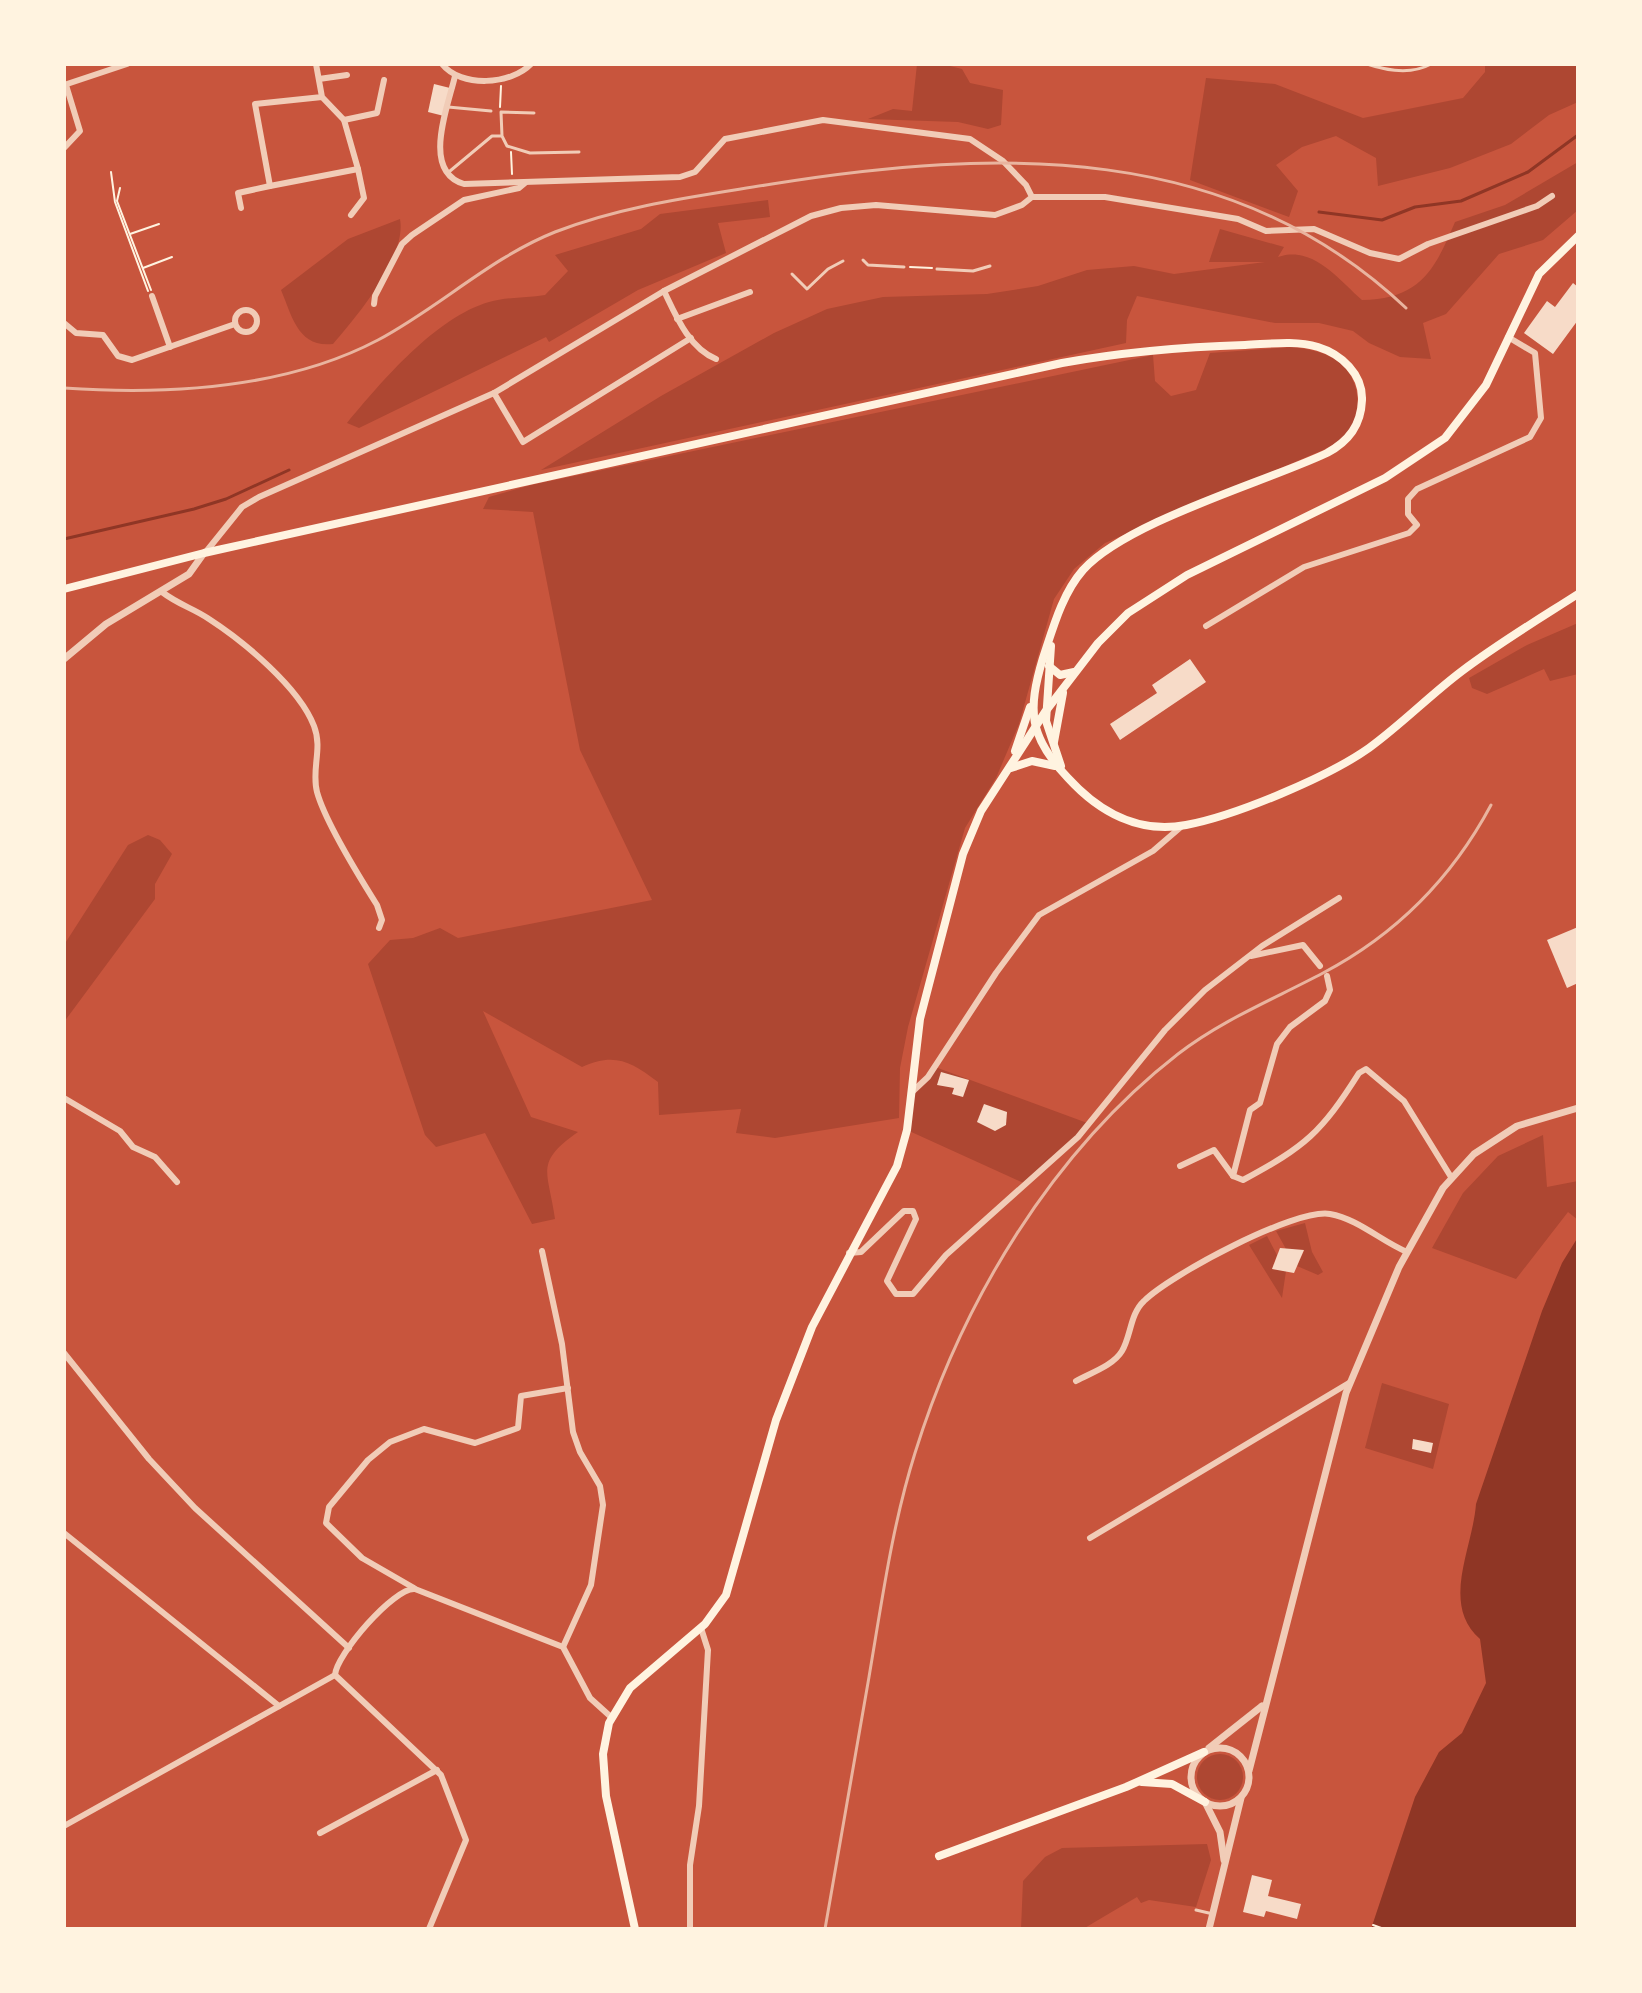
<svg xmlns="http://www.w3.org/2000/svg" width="1642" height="1993" font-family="'PT Serif',serif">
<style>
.green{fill:#ae4732}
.water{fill:#8f3625}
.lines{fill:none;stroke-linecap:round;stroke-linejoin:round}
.stream{stroke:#8f3625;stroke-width:3}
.building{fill:#f7dbc8}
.path{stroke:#fff3e0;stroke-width:2}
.service{stroke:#f1ccb7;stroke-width:3}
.minor{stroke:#f1ccb7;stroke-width:6}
.tertiary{stroke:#f1ccb7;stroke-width:7}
.secondary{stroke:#fff3e0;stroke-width:8}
.rail{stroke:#e9b49f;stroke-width:3}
</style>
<rect width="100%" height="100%" fill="#c8553d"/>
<!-- green -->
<g class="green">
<polygon points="917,64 942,64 962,69 970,83 1003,90 1001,125 988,129 958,122 868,119 893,109 912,111"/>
<polygon points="1485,64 1578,64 1578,102 1549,115 1511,144 1450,168 1378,186 1376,158 1336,136 1302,147 1276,165 1298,191 1289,217 1190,180 1206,78 1275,84 1363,118 1463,98 1485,72"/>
<path d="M1578,162v48l-35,30 -44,14 -53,60 -23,9 8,36 -31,-2 -31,-14 -16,-12 -34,-8h-44l-138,-27 -10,24 -1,23 -585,127 120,-74 113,-63 53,-24 56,-12 104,-3 51,-8 49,-16 47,-4 40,8 91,-12h-56l11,-33 64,18 -6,10c35,-12 60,22 84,43 59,-1 73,-31 93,-78l50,-17z"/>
<path d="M768,200l2,17 -52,6 8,30 -88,37 -89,52 -3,-5 -187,91 -12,-5c34,-41 89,-106 142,-121 17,-5 38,-4 56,-7l23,-24 -13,-16 86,-26 19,-15z"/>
<path d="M400,219c7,38 -43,97 -67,125 -35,4 -41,-28 -52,-54l67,-51z"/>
<path d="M1292,347c14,2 30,4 42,12 27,15 31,56 11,78 -5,5 -15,9 -22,13l-218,93 -31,26 -20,30 -35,125 -23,54 -31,50 -57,199 -8,41 -1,50 -124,20 -39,-5 5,-24 -82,6 -1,-33c-27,-20 -43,-30 -76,-15l-99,-56 48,106 47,15c-44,31 -30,38 -23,87l-23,5 -47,-91 -49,14 -11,-12 -57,-171 22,-24 23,-2 27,-10 18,10 194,-38 -72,-150 -47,-238 -50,-3 6,-12 42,-12 622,-130 2,26 16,15 25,-6 14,-37z"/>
<polygon points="1578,623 1578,674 1550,681 1544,669 1487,694 1472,688 1469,678 1527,645"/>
<polygon points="148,835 160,840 172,854 155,884 155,899 64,1022 64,945 128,845"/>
<polygon points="935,1067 1090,1124 1028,1185 907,1130 910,1094"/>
<polygon points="1543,1135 1547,1187 1578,1181 1578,1220 1568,1212 1516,1279 1432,1248 1463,1193 1498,1156"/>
<polygon points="1305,1223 1312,1252 1323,1272 1318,1275 1297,1266 1304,1251 1286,1249 1276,1231"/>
<polygon points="1267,1236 1277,1255 1272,1269 1286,1271 1282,1298 1249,1245"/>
<polygon points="1382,1383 1449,1404 1433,1469 1365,1448"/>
<circle cx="1220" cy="1777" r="23"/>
<polygon points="1207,1844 1211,1860 1196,1907 1149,1900 1141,1903 1137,1897 1083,1929 1021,1929 1023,1881 1045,1857 1062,1848"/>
</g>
<!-- water -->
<path class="water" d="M1578,1237v692h-207l44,-132 24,-45 23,-19 24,-50 -6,-44c-40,-35 -7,-91 -4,-135l66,-193 20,-48z"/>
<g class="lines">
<!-- stream -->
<g class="stream">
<polyline points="1319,212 1382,220 1415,207 1461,201 1528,172 1578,135"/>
<polyline points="64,539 194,509 226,499 289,470"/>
</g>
</g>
<!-- building -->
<g class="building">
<polygon points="434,84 450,88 444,116 428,112"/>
<polygon points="1573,283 1578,287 1578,320 1553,354 1524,333 1547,301 1555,307"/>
<polygon points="1190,659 1206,682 1120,740 1110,724 1157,693 1152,685"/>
<polygon points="1578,927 1578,983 1567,988 1547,940"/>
<polygon points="941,1072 969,1080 963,1097 952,1094 954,1088 937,1085"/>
<polygon points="984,1104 1007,1112 1006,1125 995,1131 977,1122"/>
<polygon points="1280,1248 1304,1250 1294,1273 1272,1269"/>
<polygon points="1413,1439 1433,1443 1431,1453 1412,1449"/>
<polygon points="1252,1875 1272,1880 1268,1896 1301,1904 1297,1919 1266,1911 1264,1917 1243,1912"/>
</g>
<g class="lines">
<!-- path -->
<g class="path">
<polyline points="500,107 501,86"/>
<polyline points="511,152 512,174"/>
<polyline points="111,172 115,202 148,291"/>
<polyline points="120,188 117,201 151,290"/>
<polyline points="130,234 159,224"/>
<polyline points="910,267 932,268"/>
<polyline points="143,268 172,257"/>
<polyline points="1373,1925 1384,1929"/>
</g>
<!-- service -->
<g class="service">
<path d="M1367,64c21,7 44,11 64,0"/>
<polyline points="448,107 491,111"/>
<polyline points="534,113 501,112 502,136 507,146 530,153 579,152"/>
<polyline points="450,171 492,136 501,136"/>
<polyline points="863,260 868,265 904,267"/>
<polyline points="937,269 973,271 990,266"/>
<polyline points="792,274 807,289 828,269 843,261"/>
<polyline points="1196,1910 1213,1914"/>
</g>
<!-- minor -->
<g class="minor">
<polyline points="316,64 322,97 344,120 358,169 270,186 255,104 322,97"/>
<path d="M442,64c19,24 69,21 89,0"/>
<polyline points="319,79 347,75"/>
<polyline points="64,85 127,64"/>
<polyline points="344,120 377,113 384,80"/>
<polyline points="64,148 80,131 66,85"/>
<polyline points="1032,197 1105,197 1238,219 1266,231 1314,229 1370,253 1399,259 1428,244 1537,206 1552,196"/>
<polyline points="241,208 238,193 270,186"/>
<polyline points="351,215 364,198 358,169"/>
<path d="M664,291c12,25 25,57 52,68"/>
<polyline points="152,296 170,347"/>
<polyline points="374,304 375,296 402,244 412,235 464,200 519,188 525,183"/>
<circle cx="246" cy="321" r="11"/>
<polyline points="677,319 750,292"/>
<polyline points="64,323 76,333 103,335 118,356 132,360 235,324"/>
<polyline points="494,393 523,442 691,338"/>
<path d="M205,553l37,-46 17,-10 235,-104 170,-102 147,-75 30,-8 35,-3 119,10 27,-10 10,-8 -6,-12 -23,-24 -33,-22 -147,-19 -98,19 -30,33 -15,5 -216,7c-43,-13 -16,-77 -9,-108"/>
<path d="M162,592c17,13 31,16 47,27 34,22 90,68 105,107 9,23 -3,43 3,66 8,29 43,86 60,113l5,15 -3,8"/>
<polyline points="1206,626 1304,567 1409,533 1417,525 1408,514 1408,499 1417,489 1530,437 1541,418 1535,353 1508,337"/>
<polyline points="1251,956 1303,945 1320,966"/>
<path d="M1327,976l3,14 -5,11 -35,26 -13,17 -17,59 -10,7 -17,66 10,4c63,-34 78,-47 116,-107l7,-4 38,32 47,76"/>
<polyline points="911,1093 928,1077 996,973 1039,915 1153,851 1182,826"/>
<polyline points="64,1098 120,1131 133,1147 155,1157 177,1182"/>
<polyline points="1180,1166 1214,1150 1233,1176"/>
<polyline points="542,1251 562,1344 573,1432 580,1452 600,1486 603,1505 591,1585 563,1647"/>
<polyline points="849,1253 861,1252 904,1211 913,1211 916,1219 887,1281 896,1294 913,1294 946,1255 1078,1137 1165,1030 1205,990 1262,946 1339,898"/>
<polyline points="64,1353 149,1459 195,1508 349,1648"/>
<path d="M1076,1381c14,-8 37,-15 46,-30 9,-15 8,-37 22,-50 26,-26 151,-93 186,-87 28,5 51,27 77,38"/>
<polyline points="64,1533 279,1706"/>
<polyline points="1090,1538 1349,1383"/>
<polyline points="414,1588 362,1558 326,1523 329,1507 368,1460 390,1442 424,1429 475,1443 518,1428 521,1396 568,1388"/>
<polyline points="64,1826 335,1675"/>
<polyline points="320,1833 437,1770"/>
<path d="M429,1929l37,-89 -25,-65 -106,-100c1,-20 59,-88 80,-86l148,58 27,51 21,19"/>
<polyline points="690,1929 690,1865 699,1806 708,1650 701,1628"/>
</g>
<!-- tertiary -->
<g class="tertiary">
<polyline points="64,659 106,624 189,574 204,553"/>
<circle cx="1220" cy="1777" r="29"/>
<polyline points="1209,1748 1262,1706"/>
<polyline points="1249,1771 1346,1393 1399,1267 1443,1188 1474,1154 1517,1126 1578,1108"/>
<polyline points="1205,1802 1220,1832 1224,1860"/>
<polyline points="1209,1929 1241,1798"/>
</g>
<!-- secondary -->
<g class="secondary">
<path d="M64,589l140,-36 858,-190c61,-11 121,-16 183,-18 24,-1 50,-5 73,2 23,7 45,27 44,53 -1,25 -13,41 -35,53 -64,30 -199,68 -244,117 -21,24 -30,58 -40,88 -16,53 -14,79 25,120 31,34 71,56 118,47 49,-9 142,-48 183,-77 33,-24 61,-53 93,-77 37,-28 77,-52 116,-77"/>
<polyline points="1051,646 1046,721 1061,766"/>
<polyline points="1049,666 1060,675 1074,672"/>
<polyline points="1054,742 1063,693"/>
<polyline points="1015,751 1030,707"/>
<polyline points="1011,768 1032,761 1055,766"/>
<polyline points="1142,1782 1172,1784 1205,1802"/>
<polyline points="939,1856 1126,1787 1204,1752"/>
<polyline points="635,1929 606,1796 603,1754 609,1723 630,1688 705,1624 726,1595 776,1420 812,1327 897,1166 907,1130 920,1019 963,854 981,811 1045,712 1098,643 1128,613 1187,575 1385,478 1445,438 1486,385 1539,274 1578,236"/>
</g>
<!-- rail -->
<g class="rail">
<path d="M64,388c103,7 221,1 314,-48 62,-33 112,-82 177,-108 69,-27 144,-36 217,-48 224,-36 458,-43 634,124"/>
<path d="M825,1929c14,-84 30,-168 44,-252 13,-76 23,-151 46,-224 47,-151 137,-301 263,-399 44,-34 96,-55 145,-81 74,-39 129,-95 168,-168"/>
</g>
</g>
<!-- border -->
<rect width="1642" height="1993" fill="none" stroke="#fff3e0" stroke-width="132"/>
</svg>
